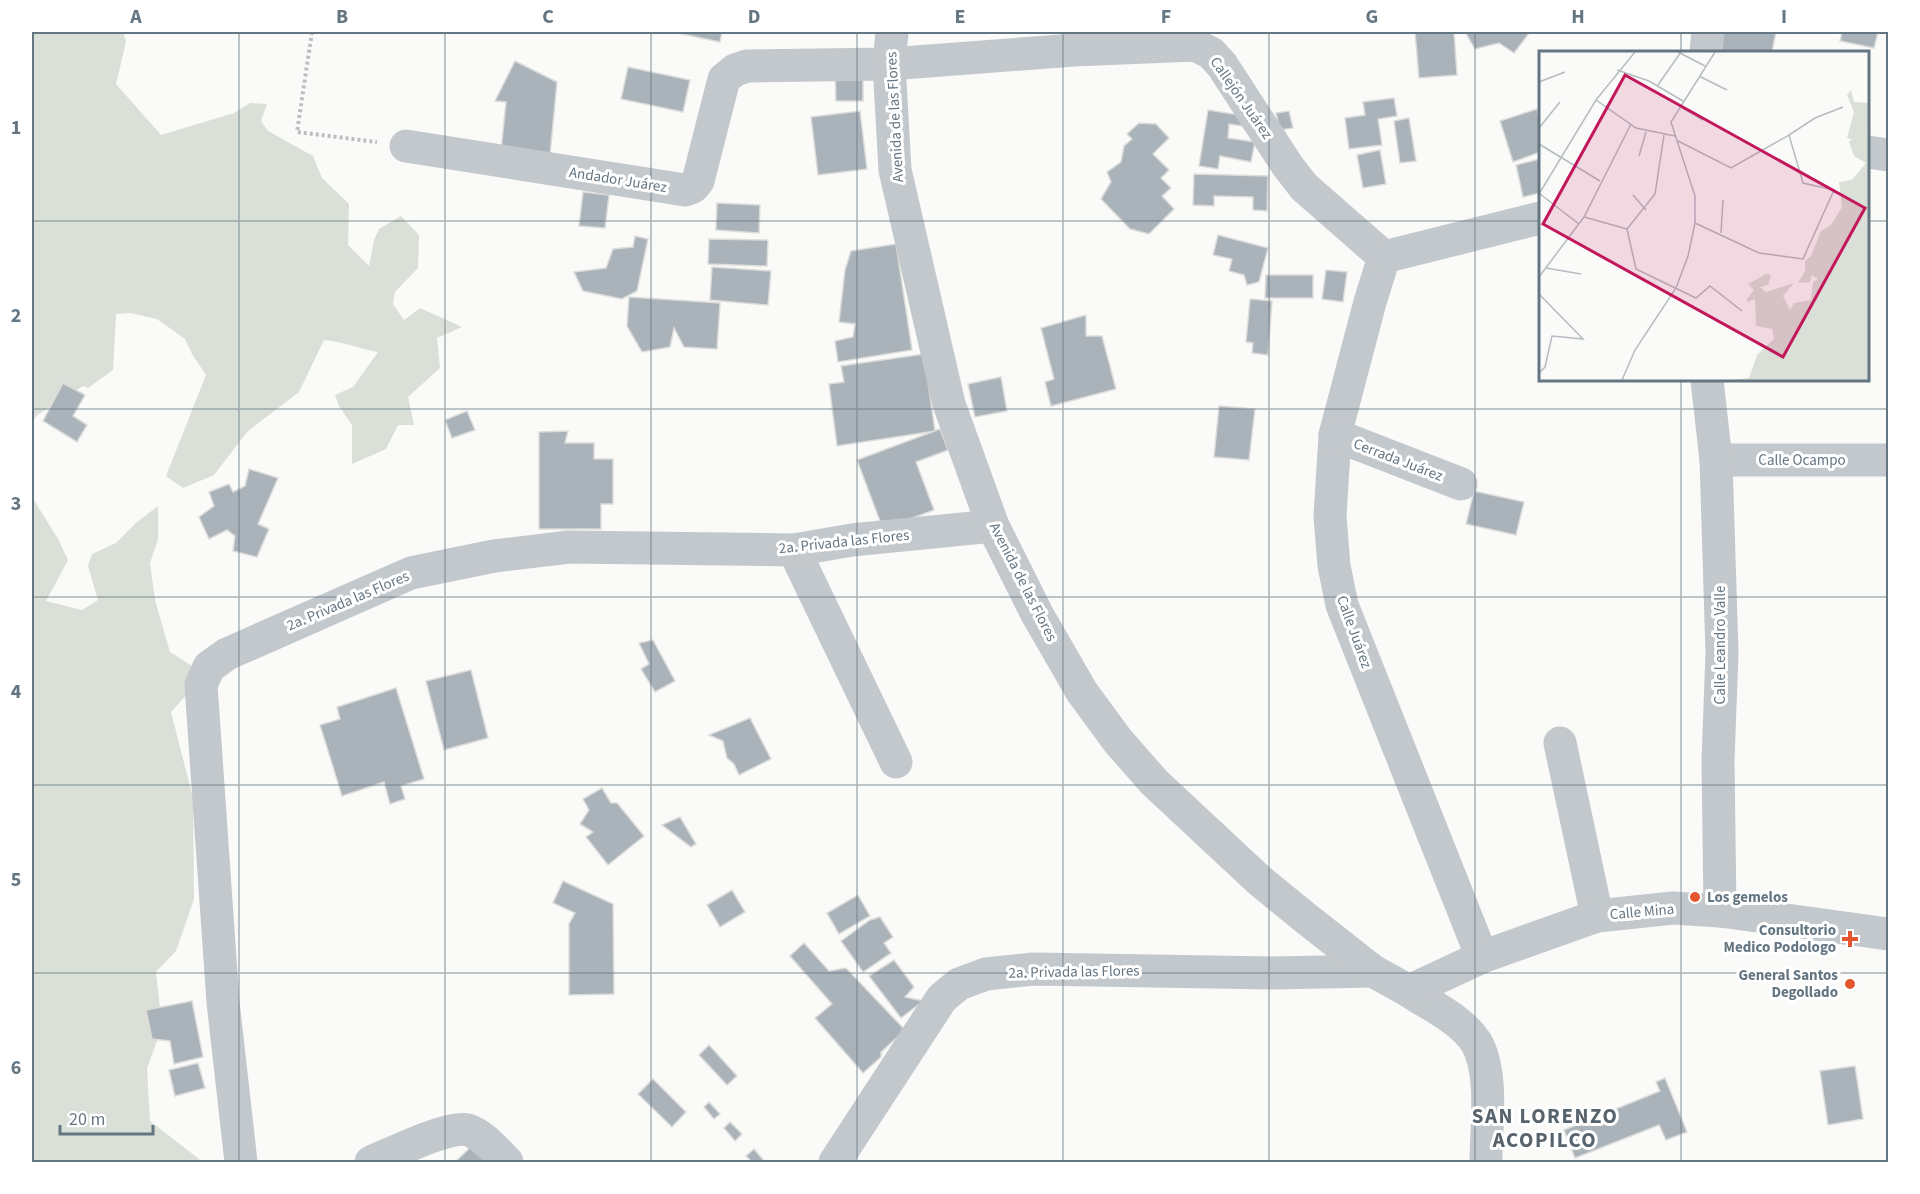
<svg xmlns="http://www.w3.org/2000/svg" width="1920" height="1194" font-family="'Source Sans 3',sans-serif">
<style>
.green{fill:#dadfd7}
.building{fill:#aab3b9;stroke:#dcdcda;stroke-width:1.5}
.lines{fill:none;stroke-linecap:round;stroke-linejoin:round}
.path{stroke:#bbbfc2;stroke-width:4;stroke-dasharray:3 3;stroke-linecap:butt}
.minor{stroke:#c3c8cc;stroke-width:33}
.tertiary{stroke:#c3c8cc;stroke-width:33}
.grid{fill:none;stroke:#657683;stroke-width:1.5;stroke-opacity:0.55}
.poi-dot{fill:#e4572e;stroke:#fff;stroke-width:2}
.labels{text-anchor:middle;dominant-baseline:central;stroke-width:6;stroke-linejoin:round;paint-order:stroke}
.street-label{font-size:15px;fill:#657683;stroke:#fff}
.poi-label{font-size:15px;font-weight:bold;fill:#657683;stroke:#fff;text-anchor:end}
.district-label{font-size:21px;font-weight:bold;letter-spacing:1.5px;fill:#57646e;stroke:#fff}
.inset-road{fill:none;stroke:#b5bdc2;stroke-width:1.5}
.view{fill:#c2185b;fill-opacity:0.15;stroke:#c2185b;stroke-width:3}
.inset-edge{fill:none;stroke:#657683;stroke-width:3}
.neatline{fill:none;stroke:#657683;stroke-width:2}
.grid-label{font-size:20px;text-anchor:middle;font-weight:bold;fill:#657683}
</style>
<rect width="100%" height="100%" fill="#fafaf8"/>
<!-- green -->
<g class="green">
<path d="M32,32h91l3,10 -10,42 45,51 73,-22 16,-10 17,1 -6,17 7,10 45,25 9,22 27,26 -1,41 21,21 5,-26 5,-11 22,-13 18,19 -1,33 -23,24 -2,12 11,16 16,-12 42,19 -25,11 3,30 -32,29 6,28h-16l-12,24 -34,15v-39l-13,-19 -4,-11 18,-8 25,-35c-19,-3 -35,-11 -54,-12l-25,52 -52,40 -33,43 -31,13 -17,-12 40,-101 -14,-21 -7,-15 -28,-20 -27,-6 -14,1 -3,56 -25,18 -5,-2 -47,30 -4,8z"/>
<polygon points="32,497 58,539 68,560 46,601 82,610 98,600 88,566 92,554 116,543 136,523 158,506 158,539 150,563 155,600 170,652 192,666 192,689 171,712 193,798 194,899 176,951 156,972 162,1026 147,1069 150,1121 199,1159 200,1162 32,1162"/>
</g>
<!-- building -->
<g class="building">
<polygon points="673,32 722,32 720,42"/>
<polygon points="1415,32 1454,32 1457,75 1419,78"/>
<polygon points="1465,32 1530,32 1514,53 1499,43 1475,49"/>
<polygon points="1723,32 1776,32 1772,52 1719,52"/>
<polygon points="1842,32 1878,32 1874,48 1840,41"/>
<polygon points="515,61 557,82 550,155 501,151 506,102 495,101"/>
<polygon points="628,67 690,80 683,112 621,99"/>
<polygon points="835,70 863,70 863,101 836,101"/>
<polygon points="1394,98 1397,116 1378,119 1382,145 1349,149 1345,118 1365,115 1363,102"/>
<polygon points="1537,109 1540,121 1540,152 1513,162 1500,121"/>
<polygon points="1208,110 1246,116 1243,126 1229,124 1228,138 1255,142 1251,162 1220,156 1218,169 1199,166"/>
<polygon points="860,111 867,169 818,175 811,117"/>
<polygon points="1289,111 1293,128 1280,130 1276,113"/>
<polygon points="1409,118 1416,161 1400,163 1394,121"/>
<polygon points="1139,123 1156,124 1169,138 1153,154 1169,170 1161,178 1171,188 1162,196 1174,209 1149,234 1130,229 1101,199 1111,182 1107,172 1121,162 1124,146 1132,139 1127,134"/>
<polygon points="1380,150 1386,184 1363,188 1357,155"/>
<polygon points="1540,159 1540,193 1523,197 1516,165"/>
<polygon points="1194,174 1268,176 1267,211 1253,210 1253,197 1214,196 1214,206 1193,205"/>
<polygon points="583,192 609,195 605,228 579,226"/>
<polygon points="717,203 760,205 759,233 716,230"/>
<polygon points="1218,235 1268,248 1259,282 1247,285 1244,275 1229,271 1232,259 1213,255"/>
<polygon points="635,236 648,239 637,291 622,299 583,291 574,272 606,268 613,249 633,247"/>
<polygon points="709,239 768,240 767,266 708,264"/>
<polygon points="896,244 912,350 838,362 835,341 853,337 855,324 839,322 845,270 851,251"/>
<polygon points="712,267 771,271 768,305 710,300"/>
<polygon points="1326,270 1347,272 1343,302 1322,299"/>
<polygon points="1266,275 1313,275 1313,298 1265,298"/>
<polygon points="629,297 720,303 717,349 684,347 674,328 670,347 642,352 627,326"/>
<polygon points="1250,299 1272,301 1268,355 1252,353 1253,343 1246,342"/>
<polygon points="1086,315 1086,336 1102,336 1116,389 1051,406 1045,382 1054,379 1041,328"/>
<polygon points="924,354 935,431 837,446 829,384 844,382 841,366"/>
<polygon points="1001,377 1007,411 975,417 968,384"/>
<polygon points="63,383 85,395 73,416 87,425 77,442 43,421"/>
<polygon points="1219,406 1255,409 1249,460 1214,457"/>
<polygon points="467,411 475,430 452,438 445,420"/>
<polygon points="940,429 948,450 916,462 934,510 883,529 857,460"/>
<polygon points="568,431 565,443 594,443 594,459 613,459 613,504 601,504 601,529 539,529 539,432"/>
<polygon points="249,469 278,478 258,524 269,529 257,557 233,551 235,536 227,530 209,539 199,517 214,506 209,492 229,484 233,492 245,486"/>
<polygon points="1474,491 1524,502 1516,535 1466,524"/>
<polygon points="653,640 675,681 655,692 641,669 649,664 639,643"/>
<polygon points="471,670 488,738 444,750 426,681"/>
<polygon points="396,688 424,779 401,786 405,799 390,804 384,782 342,796 320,725 340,719 337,707"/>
<polygon points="750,718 771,759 739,775 734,764 727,758 723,741 709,735"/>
<polygon points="602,788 611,803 617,803 644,836 608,865 586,837 593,832 580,824 589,810 583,799"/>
<polygon points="680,817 696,844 691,847 662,825"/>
<polygon points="563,881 613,904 614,994 569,995 569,924 575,913 553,903"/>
<polygon points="732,890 745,912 720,927 707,905"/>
<polygon points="858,895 870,916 839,934 827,913"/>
<polygon points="880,917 893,937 884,943 891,953 863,972 841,941 870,920"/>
<polygon points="804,943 829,971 846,968 905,1030 881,1052 881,1057 863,1073 815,1018 832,1004 790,956"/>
<polygon points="894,960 914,987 905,997 923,1001 901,1018 869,976"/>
<polygon points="192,1001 203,1057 174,1064 170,1041 152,1039 146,1010"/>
<polygon points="709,1045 737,1076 727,1085 699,1055"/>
<polygon points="198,1063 205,1088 175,1096 169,1070"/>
<polygon points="1855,1066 1863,1119 1828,1125 1820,1071"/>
<polygon points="1665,1078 1687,1132 1666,1140 1659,1125 1575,1158 1564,1130 1660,1091 1656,1082"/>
<polygon points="653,1079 686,1112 672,1127 638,1094"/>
<polygon points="709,1102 720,1114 714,1119 704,1107"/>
<polygon points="730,1122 742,1134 735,1141 724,1128"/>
<polygon points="475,1143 497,1162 455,1162"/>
<polygon points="754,1149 765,1162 752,1162 746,1156"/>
</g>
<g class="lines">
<!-- path -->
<polyline class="path" points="312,32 297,132 377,142"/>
<!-- minor -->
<g class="minor">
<polyline points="406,146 685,190 693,187 698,181 724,79 735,70 747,66 889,64 1074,50 1195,45 1211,53 1222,65 1287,165 1304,187 1384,257"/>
<polyline points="1868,152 1888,155"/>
<polyline points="1384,257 1370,302 1335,435 1330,516 1334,566 1342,605 1482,957"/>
<polyline points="1384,257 1540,218"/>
<polyline points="1335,435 1461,484"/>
<polyline points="1716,460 1888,460"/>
<polyline points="794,550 896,762"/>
<polyline points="1560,743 1597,916"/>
<polyline points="1720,911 1888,934"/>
<path d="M1409,991c22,15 52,28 67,51 18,30 10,86 10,120"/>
<polyline points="241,1162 223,1002 201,685 209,667 227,654 411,573 494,556 569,547 794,550 852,540 993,526"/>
<path d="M371,1162c20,-8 77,-37 97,-32 14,4 29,22 39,32"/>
<polyline points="835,1162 942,998 959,984 986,974 1033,969 1273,973 1373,971"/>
</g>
<!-- tertiary -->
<g class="tertiary">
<polyline points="892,32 889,64 895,170 949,404 993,526 1037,614 1082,692 1118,741 1154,782 1259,880 1303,916 1373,971 1409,991 1482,957 1597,916 1673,908 1720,911 1718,760 1722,653 1716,460 1707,380"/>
<polyline points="1706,52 1708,32"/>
</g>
</g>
<!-- grid -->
<path class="grid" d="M239,32v1130M445,32v1130M651,32v1130M857,32v1130M1063,32v1130M1269,32v1130M1475,32v1130M1681,32v20M32,221h1508M1868,221h20M1681,380v782M32,409h1856M32,597h1856M32,785h1856M32,973h1856"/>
<!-- markers -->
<g class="poi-dot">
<circle cx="1695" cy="897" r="6"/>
<path d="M1847 930h6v6h6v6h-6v6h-6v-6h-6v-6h6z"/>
<circle cx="1850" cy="984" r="6"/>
</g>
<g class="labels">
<!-- street labels -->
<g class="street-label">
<text transform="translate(1241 98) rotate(55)">Callejón Juárez</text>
<text transform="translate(895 117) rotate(-93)">Avenida de las Flores</text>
<text transform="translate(618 180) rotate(9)">Andador Juárez</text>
<text transform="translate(1398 460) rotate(21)">Cerrada Juárez</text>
<text x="1802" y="460">Calle Ocampo</text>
<text transform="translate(844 542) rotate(-6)">2a. Privada las Flores</text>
<text transform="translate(1023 582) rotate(63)">Avenida de las Flores</text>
<text transform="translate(348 601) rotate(-23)">2a. Privada las Flores</text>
<text transform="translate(1354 632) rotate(70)">Calle Juárez</text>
<text transform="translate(1720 645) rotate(-90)">Calle Leandro Valle</text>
<text transform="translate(1642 912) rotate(-5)">Calle Mina</text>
<text transform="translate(1074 972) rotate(-1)">2a. Privada las Flores</text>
</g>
<!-- poi labels -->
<g class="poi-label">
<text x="1707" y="897" text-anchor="start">Los gemelos</text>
<text x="1836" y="930">Consultorio<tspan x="1836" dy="17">Medico Podologo</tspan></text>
<text x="1838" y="975">General Santos<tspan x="1838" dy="17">Degollado</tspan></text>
</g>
<!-- district labels -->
<g class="district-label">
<text x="1545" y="1116">SAN LORENZO<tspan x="1545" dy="24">ACOPILCO</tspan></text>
</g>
</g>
<!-- overview -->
<g transform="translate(1539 51)">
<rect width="330" height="330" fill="#fafaf8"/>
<path d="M312,39l3,12 15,1v277h-138l18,-2 8,-23 17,-16 -2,-10 -16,-3 -1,-27 -8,3v-3l7,-9 -6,-6 18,-10 5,1 -3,10 -8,2 6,5 28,-9 -11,13 7,14 4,-7 17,-3 2,-18 5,-3 -6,-4 -2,7 -12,1 7,-12v-10l6,-5 10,-25 10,-6 11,-18 -3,-25 13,-2 14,-17 -12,-7 -5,-14 3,-3 -5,-1 7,-26 -7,-17z" fill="#dadfd7"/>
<path class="inset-road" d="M139,1l27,14M78,19l32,11 34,20M160,25l28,14M0,31l26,-10M119,34l23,-33M57,49l40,28 39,8M140,55l24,14M0,77l21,-26M250,84l26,-17 28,-11M139,90l53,27 58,-33 14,48 31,7 -31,69 -44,-6 -64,-30M0,93l61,37M100,105l7,-24M0,143l57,-94 39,-48M1,143l39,30M94,144l13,15M45,166l43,12M88,178l9,40 60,29 14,-12 32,25M88,178l28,-35 9,-59M182,182l2,-33M7,217l35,6M0,226l45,-60 47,-93M0,243l44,45 -31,-3 -7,31 -6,6M83,329l13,-30 41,-62 12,-32 7,-33v-27l-24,-74 44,-70"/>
<path class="view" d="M86,24l240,133 -82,149 -240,-133z"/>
<rect width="330" height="330" class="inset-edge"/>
</g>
<!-- border -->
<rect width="1920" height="1194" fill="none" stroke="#ffffff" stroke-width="66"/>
<!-- scale -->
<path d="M60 1125v9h93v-9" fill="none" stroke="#657683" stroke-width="3"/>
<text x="69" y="1125" font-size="18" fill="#657683" stroke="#ffffff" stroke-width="4.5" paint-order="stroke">20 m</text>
<rect x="33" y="33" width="1854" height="1128" class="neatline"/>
<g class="grid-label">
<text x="136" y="23">A</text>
<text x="342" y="23">B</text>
<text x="548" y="23">C</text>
<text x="754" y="23">D</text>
<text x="960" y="23">E</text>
<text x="1166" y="23">F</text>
<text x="1372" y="23">G</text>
<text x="1578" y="23">H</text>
<text x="1784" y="23">I</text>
<text x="16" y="134">1</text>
<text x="16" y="322">2</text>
<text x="16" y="510">3</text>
<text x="16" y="698">4</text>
<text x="16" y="886">5</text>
<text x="16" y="1074">6</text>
</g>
</svg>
